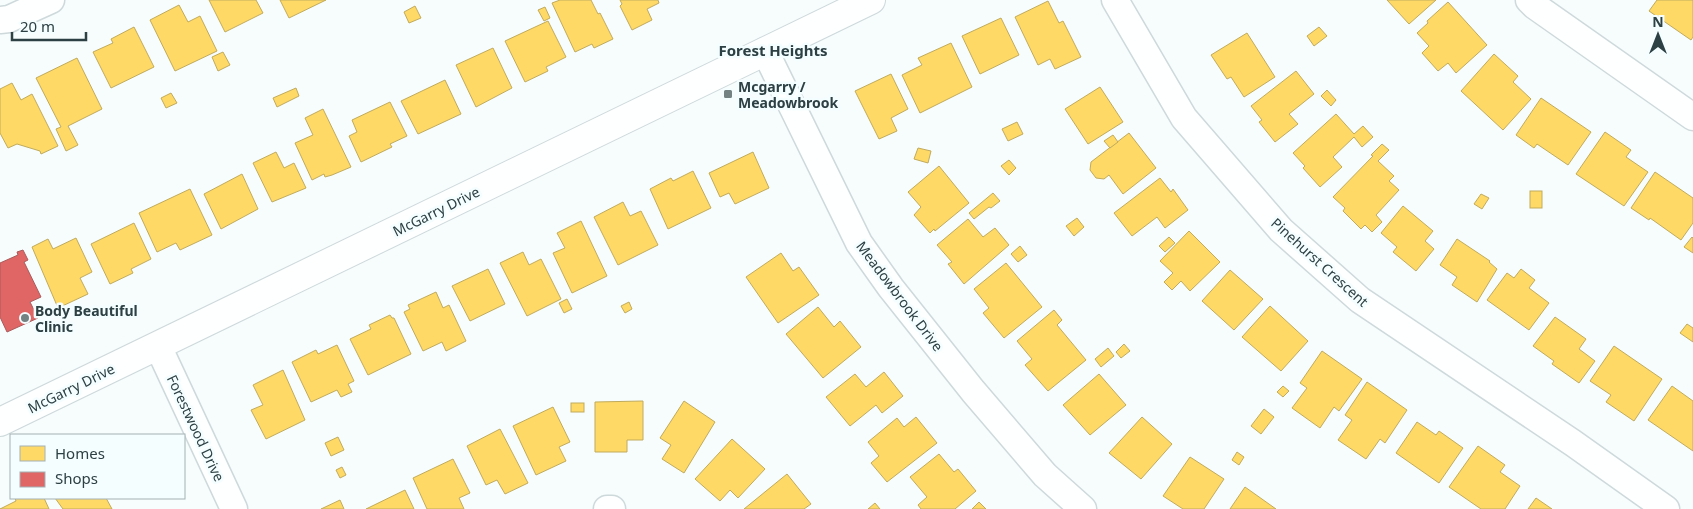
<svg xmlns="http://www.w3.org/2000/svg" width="1693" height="509" font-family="'Noto Sans',sans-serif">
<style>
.homes{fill:#ffd966;stroke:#c0ab5c}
.shops{fill:#e06666;stroke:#aa5b5c}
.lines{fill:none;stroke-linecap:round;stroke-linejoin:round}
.minor-casing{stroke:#ced9db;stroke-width:29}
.tertiary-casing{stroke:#ced9db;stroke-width:30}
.minor{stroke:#feffff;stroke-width:26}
.tertiary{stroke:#feffff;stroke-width:28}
.poi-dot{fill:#748284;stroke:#f4fdff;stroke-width:2}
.labels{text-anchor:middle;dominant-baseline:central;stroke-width:5;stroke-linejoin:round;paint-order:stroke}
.poi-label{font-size:14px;font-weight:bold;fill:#2d4043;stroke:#f4fdff;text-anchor:start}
.street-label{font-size:14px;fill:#2d4043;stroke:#f4fdff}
.neighbourhood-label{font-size:15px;font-weight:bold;fill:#2d4043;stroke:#f4fdff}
</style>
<rect width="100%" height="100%" fill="#f7fcfc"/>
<!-- homes -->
<g class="homes">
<polygon points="209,0 256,0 263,13 225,32"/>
<polygon points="280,0 326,0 289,18"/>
<polygon points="560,0 591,0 598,14 600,13 613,39 594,48 592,44 575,52 552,3"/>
<polygon points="620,0 658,0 659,3 647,9 652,20 632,30 620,6 622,4"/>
<polygon points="1387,0 1436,0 1409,24"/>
<polygon points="1657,0 1693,0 1693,37 1691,40 1649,11"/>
<polygon points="1048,1 1059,23 1063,21 1081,57 1055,69 1050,59 1038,65 1015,17"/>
<polygon points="1448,2 1487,45 1456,73 1448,63 1438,71 1422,53 1429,46 1417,33 1428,23 1427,21"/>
<polygon points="179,5 188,22 200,16 217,51 175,71 150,20"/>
<polygon points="415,6 421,18 409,23 404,12"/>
<polygon points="545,7 550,18 544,21 538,10"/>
<polygon points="1001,18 1019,55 980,74 962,36"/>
<polygon points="548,21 566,57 546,67 548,71 525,82 505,41"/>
<polygon points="134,27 154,67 111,88 93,52 113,43 111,39"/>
<polygon points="1319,27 1327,36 1314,46 1307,36"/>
<polygon points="1247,33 1275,77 1244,97 1231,77 1227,79 1211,55"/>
<polygon points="951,43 972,87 920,113 902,75 922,65 918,58"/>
<polygon points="493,48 512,88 476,107 456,65"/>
<polygon points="223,52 230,65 218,71 212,57"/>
<polygon points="1494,54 1518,76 1513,82 1531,99 1503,130 1461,91"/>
<polygon points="77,58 102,109 68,126 78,145 66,151 56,129 61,127 36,78"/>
<polygon points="1296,71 1314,94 1289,114 1298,124 1275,142 1259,122 1262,120 1251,106"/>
<polygon points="891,74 908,109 891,118 897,131 879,139 855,91"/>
<polygon points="445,80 461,114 418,134 401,101"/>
<polygon points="12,83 21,100 32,94 58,146 41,154 40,151 17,144 8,148 0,133 0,89"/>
<polygon points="1100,87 1123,122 1088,144 1065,109"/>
<polygon points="296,88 299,96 277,107 273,98"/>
<polygon points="1327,90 1336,100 1331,106 1321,96"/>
<polygon points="171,93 177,103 166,108 161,98"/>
<polygon points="1541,98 1591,132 1568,165 1537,144 1534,148 1516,135"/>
<polygon points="390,102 407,136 390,144 392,147 361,162 349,136 357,132 352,120"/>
<polygon points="323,109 351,167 332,175 325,177 324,174 312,180 295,143 313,135 305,118"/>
<polygon points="1336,114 1354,134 1363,126 1373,137 1362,147 1354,137 1333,157 1342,167 1320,187 1303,168 1305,166 1293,153"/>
<polygon points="1017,122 1023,134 1008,141 1002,129"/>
<polygon points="1605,132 1631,150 1626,157 1648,172 1624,206 1576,174"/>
<polygon points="1129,133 1156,168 1123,194 1109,175 1104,179 1096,178 1090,170 1091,162"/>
<polygon points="1113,135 1118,142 1110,148 1104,141"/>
<polygon points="1382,144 1389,150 1378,161 1394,176 1389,181 1399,190 1376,215 1382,222 1372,232 1365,225 1361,229 1343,211 1345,208 1333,197 1373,156 1371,155"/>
<polygon points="918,148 931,151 928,163 914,159"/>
<polygon points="276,152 284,168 294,163 306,188 272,202 253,163"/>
<polygon points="753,152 769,188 735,204 729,193 720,197 709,173"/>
<polygon points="1009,160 1016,168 1009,175 1001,166"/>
<polygon points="939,166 969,203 935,231 934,229 930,233 914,215 921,207 908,192"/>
<polygon points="693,171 711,208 668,229 650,189 671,178 673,181"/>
<polygon points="1655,172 1693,198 1693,223 1681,240 1650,218 1649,220 1631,208"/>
<polygon points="242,174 258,209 221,229 204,194"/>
<polygon points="1160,178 1171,192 1173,189 1188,210 1165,228 1157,217 1132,236 1114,213"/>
<polygon points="190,189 212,235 180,250 176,243 157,252 139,213"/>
<rect x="1530" y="191" width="12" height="17"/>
<polygon points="993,193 1000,201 991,208 989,207 974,219 969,213"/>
<polygon points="1481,194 1489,198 1482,209 1474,204"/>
<polygon points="623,202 630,216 641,211 658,245 618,265 594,217"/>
<polygon points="1403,206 1433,231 1425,241 1434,249 1416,271 1393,252 1397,247 1381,233"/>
<polygon points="1077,218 1084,227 1074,236 1066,226"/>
<polygon points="968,219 983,237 995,228 1009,245 964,284 948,264 952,262 937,245"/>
<polygon points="581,221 607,276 572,293 553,253 565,248 557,233"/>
<polygon points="134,223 151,259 131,269 133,273 110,284 91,244"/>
<polygon points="1189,231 1220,262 1190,291 1181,281 1172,290 1164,282 1173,273 1160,261"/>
<polygon points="1169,237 1175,243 1165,252 1159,246"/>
<polygon points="1692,237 1693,238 1693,253 1684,247"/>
<polygon points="76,238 92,272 80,278 88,294 58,308 32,247 48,239 53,249"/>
<polygon points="1457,239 1490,261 1489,262 1497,269 1477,302 1452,285 1457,277 1440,265"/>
<polygon points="1020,246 1027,255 1018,262 1011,254"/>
<polygon points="523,252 529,265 541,259 561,299 527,316 500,263"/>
<polygon points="781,253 793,271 799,267 819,295 778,323 746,277"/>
<polygon points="1006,263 1042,307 1004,338 983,313 989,308 974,289"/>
<polygon points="488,269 505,304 470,321 452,286"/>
<polygon points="1521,269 1535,280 1529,288 1549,303 1529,330 1487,300 1507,273 1514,278"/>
<polygon points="1230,270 1263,299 1234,330 1202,301"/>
<polygon points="436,292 443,308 449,305 466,341 446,351 442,342 423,351 404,312 410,309 408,305"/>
<polygon points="567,299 572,309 564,313 559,303"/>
<polygon points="629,302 632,309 625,313 621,306"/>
<polygon points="1270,306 1308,341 1281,371 1242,337"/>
<polygon points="818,307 834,327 840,321 861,347 823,378 786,334"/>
<polygon points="1054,310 1062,320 1057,325 1086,360 1048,391 1025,365 1032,359 1017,341"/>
<polygon points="390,315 392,318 394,318 411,354 368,375 350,339 371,329 369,325"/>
<polygon points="1555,317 1586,339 1579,349 1595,361 1579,383 1552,364 1554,361 1533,346"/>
<polygon points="1687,324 1693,328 1693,342 1680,333"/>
<polygon points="1124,344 1130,351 1121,358 1116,352"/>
<polygon points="337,345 354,381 348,384 352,392 341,397 337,390 311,402 292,362 316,350 318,354"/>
<polygon points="1614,346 1662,379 1634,421 1606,402 1611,395 1590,381"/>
<polygon points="1108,348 1114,356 1101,367 1095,359"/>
<polygon points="1322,351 1362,379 1339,411 1334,407 1320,428 1292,408 1307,388 1300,383"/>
<polygon points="283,370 305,420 266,439 251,410 263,405 253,385"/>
<polygon points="884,372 903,396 882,413 876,405 850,426 826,397 855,374 866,387"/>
<polygon points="1099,374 1126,405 1090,435 1063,405"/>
<polygon points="1367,382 1407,410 1385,443 1380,439 1366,459 1338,440 1352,420 1345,415"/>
<polygon points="1283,386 1289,391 1283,397 1277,392"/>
<polygon points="1672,386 1693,401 1693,451 1648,420"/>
<polygon points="643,401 643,440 627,440 627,452 595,452 595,402"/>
<polygon points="684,401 715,422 684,473 662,459 671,445 660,438"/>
<rect x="571" y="403" width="13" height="9"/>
<polygon points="553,407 570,442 559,447 566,461 536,475 513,426"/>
<polygon points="1264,409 1274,417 1261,434 1251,426"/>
<polygon points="916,417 937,443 887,482 871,463 879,456 868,442 897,418 904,427"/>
<polygon points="1142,417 1172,444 1141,479 1109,453"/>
<polygon points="1417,422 1436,435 1439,431 1463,448 1439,483 1396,453"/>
<polygon points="500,429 528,483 505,494 497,480 486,485 467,446"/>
<polygon points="338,437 344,450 331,456 325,443"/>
<polygon points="732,439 765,469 738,498 730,490 720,501 695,479"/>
<polygon points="1478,446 1505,465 1500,472 1520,486 1505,509 1481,509 1449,487"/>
<polygon points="1237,452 1244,457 1239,465 1232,460"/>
<polygon points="939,454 954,472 958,469 976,491 955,509 921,509 918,505 927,497 910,477"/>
<polygon points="1190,457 1224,479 1204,509 1183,509 1163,496"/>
<polygon points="453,459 470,493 459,498 464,509 427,509 413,478"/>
<polygon points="342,467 346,475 340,478 336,470"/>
<polygon points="787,474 811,504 804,509 744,509"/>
<polygon points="1245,487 1276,509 1230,509"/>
<polygon points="405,490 414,509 366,509"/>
<polygon points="15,498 44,498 49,509 0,509 16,501"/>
<polygon points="55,498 106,498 112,509 63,509"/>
<polygon points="1536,498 1552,509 1528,509"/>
<polygon points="340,500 344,509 321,509"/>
<polygon points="979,502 986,509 972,509"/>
<polygon points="875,503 880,509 868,509"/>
</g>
<!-- shops -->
<polygon class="shops" points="23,250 28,260 24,262 41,297 30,302 38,318 7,332 0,317 0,263 18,255 17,252"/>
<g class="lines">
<defs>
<g id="minor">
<polyline points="1115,0 1184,118 1281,230 1360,300 1573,443 1666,509"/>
<polyline points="1529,0 1535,6 1693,117"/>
<polyline points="0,20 9,19 51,0"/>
<polyline points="765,51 859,243 891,288 973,391 1045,475 1083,509"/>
<polyline points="158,346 234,509"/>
<polyline points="607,509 612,509"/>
</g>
<polyline id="tertiary" points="0,422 871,0"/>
</defs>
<!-- minor casing -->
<use href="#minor" class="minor-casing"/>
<!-- tertiary casing -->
<use href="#tertiary" class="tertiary-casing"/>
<!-- minor -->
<use href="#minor" class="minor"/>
<!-- tertiary -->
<use href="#tertiary" class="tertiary"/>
</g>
<!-- markers -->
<g class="poi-dot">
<rect x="723" y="89" width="10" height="10" rx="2.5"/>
<circle cx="25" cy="318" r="5"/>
</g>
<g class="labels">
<!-- poi labels -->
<g class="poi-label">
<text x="738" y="86">Mcgarry /<tspan x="738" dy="16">Meadowbrook</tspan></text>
<text x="35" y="310">Body Beautiful<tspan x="35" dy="16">Clinic</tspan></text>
</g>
<!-- street labels -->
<g class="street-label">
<text transform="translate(436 211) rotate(-26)">McGarry Drive</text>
<text transform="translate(1320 262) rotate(42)">Pinehurst Crescent</text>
<text transform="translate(900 296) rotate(53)">Meadowbrook Drive</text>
<text transform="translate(71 388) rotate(-26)">McGarry Drive</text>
<text transform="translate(196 428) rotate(65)">Forestwood Drive</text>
</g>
<!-- neighbourhood labels -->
<g class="neighbourhood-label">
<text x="773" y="50">Forest Heights</text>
</g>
</g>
<!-- legend -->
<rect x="10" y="434" width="175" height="65" fill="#f4fdff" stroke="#a4b1b4"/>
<rect x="20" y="446" width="25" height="15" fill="#ffd966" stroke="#a4b1b4"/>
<text x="55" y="459" font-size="15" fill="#2d4043">Homes</text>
<rect x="20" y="472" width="25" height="15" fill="#e06666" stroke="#a4b1b4"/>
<text x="55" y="484" font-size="15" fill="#2d4043">Shops</text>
<!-- north arrow -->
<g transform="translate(1658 35)" stroke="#f4fdff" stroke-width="4" paint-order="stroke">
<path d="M0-4L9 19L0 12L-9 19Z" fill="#2d4043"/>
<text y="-8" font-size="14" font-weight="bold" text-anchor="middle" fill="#2d4043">N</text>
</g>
<!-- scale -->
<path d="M12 32v8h74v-8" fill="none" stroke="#2d4043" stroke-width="2.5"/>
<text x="20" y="32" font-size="15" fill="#2d4043" stroke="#f4fdff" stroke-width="4" paint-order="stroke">20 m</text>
</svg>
